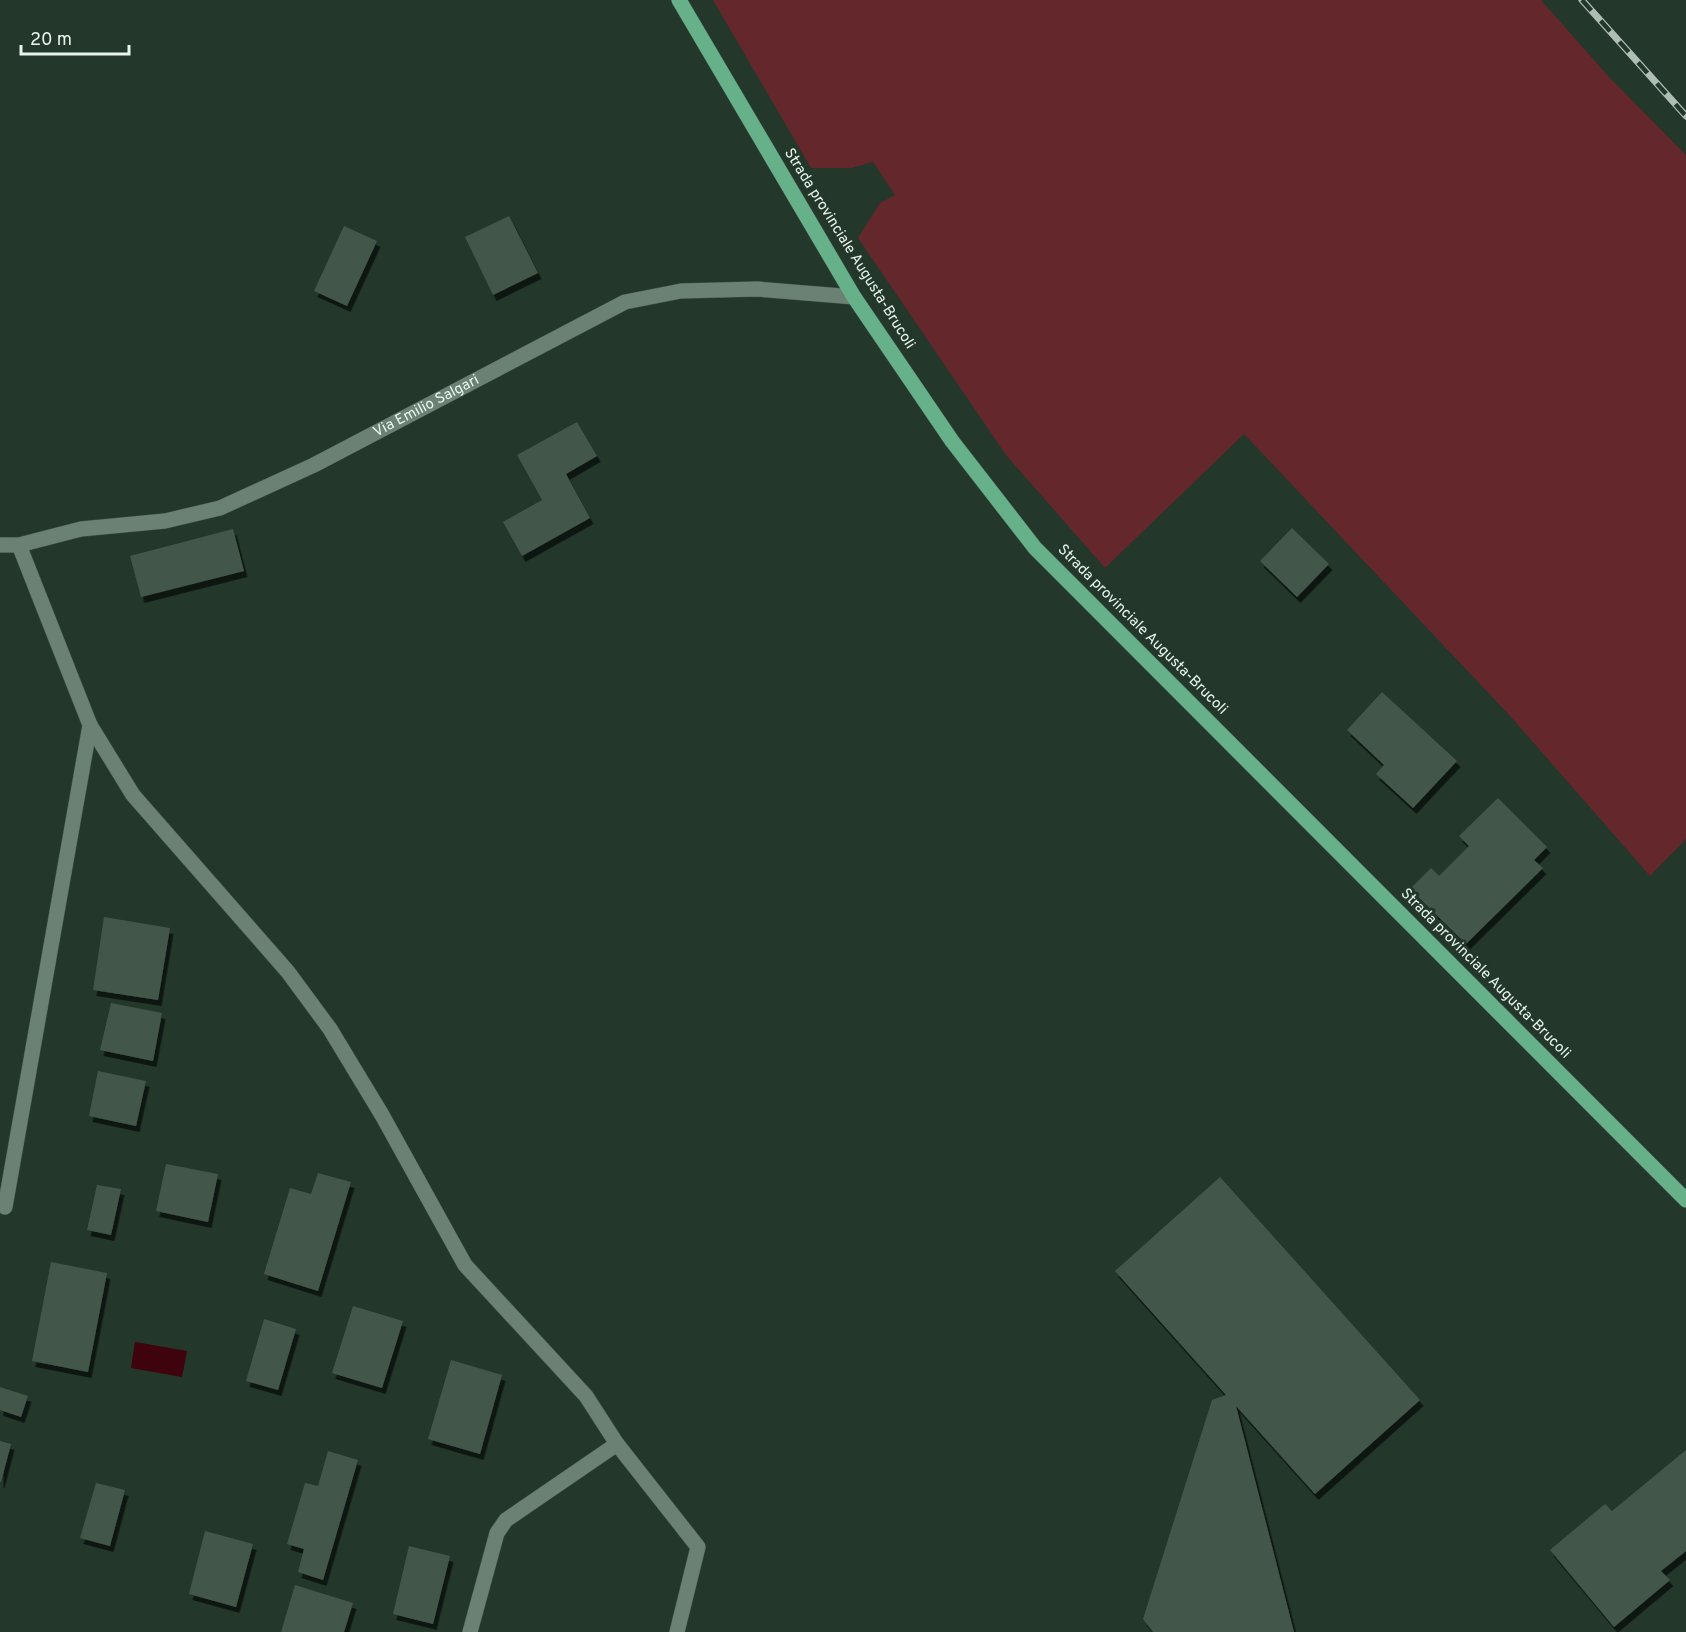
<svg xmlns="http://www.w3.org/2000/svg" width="1686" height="1632" font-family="Overpass,sans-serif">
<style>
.green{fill:#64272c}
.water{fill:#3e030d}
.building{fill:#42574a;filter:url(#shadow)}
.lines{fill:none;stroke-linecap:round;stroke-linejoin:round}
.minor-casing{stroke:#3f5248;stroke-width:16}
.major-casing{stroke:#3f5248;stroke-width:16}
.minor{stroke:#6a8173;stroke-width:15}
.major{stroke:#66b189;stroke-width:15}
.rail-casing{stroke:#afbeb4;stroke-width:7}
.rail{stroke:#23372b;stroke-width:4.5;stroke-dasharray:14;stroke-linecap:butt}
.labels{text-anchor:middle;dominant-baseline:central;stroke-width:6;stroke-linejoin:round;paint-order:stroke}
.street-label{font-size:15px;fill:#e8f5ed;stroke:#23372b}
</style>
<defs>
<filter id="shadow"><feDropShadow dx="3.5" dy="6" stdDeviation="0" flood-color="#0009"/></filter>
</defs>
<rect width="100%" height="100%" fill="#23372b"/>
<!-- green -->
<polygon class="green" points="713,0 1541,0 1609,77 1686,155 1686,839 1650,876 1511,717 1244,434 1105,568 1006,455 858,238 880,203 895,195 873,162 852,168 811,168"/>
<!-- water -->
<polygon class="water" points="135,1342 187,1351 182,1377 131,1368"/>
<!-- building -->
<g class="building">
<polygon points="509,216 538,273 493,295 465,237"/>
<polygon points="344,226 377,241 347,306 314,291"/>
<polygon points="577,422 597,456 566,474 590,518 522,556 503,522 542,500 517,455"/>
<polygon points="1292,528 1329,564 1297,597 1260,561"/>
<polygon points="233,529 244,571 141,597 130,556"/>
<polygon points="1382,692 1457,761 1413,808 1376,774 1384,765 1347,730"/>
<polygon points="1498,798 1547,847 1534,860 1543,868 1466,944 1410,889 1431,868 1439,876 1469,846 1459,836"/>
<polygon points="104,917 170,928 158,1000 93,990"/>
<polygon points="111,1003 162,1013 153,1061 100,1050"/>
<polygon points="98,1071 146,1081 136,1126 89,1116"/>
<polygon points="166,1164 218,1174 208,1222 156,1211"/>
<polygon points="318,1173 351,1182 318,1291 264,1274 290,1188 311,1194"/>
<polygon points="1220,1177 1420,1400 1315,1494 1236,1406 1294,1632 1153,1632 1143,1619 1212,1400 1226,1395 1115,1271"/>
<polygon points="97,1185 121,1189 111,1235 87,1230"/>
<polygon points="51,1262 107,1273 88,1372 32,1361"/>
<polygon points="353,1306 403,1321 382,1388 332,1373"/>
<polygon points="264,1319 296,1329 278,1390 246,1381"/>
<polygon points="451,1360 502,1375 480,1454 428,1439"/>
<polygon points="0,1387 28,1396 21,1417 0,1410"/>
<polygon points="0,1441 11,1444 1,1482 0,1482"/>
<polygon points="1686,1450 1686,1551 1661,1571 1670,1580 1614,1627 1550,1550 1605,1504 1612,1511"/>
<polygon points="328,1451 358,1460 323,1580 298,1572 304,1549 287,1544 305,1483 318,1486"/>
<polygon points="96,1483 125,1490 110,1546 80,1538"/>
<polygon points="205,1531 253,1544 236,1607 189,1594"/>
<polygon points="409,1546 450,1556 433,1624 393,1614"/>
<polygon points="295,1585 353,1603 344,1632 281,1632"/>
</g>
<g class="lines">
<defs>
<g id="minor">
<path id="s1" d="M0,545h19l62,-16 84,-8 55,-13 94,-43 311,-163 56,-11 76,-2 97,8"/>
<polyline points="19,545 90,725 133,795 288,972 330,1029 382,1115 465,1265 586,1396 617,1444 506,1520 497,1533 470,1632"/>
<polyline points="5,1207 90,725"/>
<polyline points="617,1444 698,1547 677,1632"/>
</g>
<polyline id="major" points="679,0 854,297 952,441 1035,548 1686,1200"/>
</defs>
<!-- minor casing -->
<use href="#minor" class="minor-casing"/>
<!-- major casing -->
<use href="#major" class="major-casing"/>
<!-- minor -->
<use href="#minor" class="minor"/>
<!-- major -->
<use href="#major" class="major"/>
<defs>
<polyline id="rail" points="1582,0 1686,116"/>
</defs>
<!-- rail casing -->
<use href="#rail" class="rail-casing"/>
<!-- rail -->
<use href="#rail" class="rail"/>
</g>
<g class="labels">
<!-- street labels -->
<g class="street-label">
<text transform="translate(849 249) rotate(58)">Strada provinciale Augusta-Brucoli</text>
<text stroke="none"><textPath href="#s1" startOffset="454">Via Emilio Salgari</textPath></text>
<text transform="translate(1142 630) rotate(45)">Strada provinciale Augusta-Brucoli</text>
<text transform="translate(1485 974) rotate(45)">Strada provinciale Augusta-Brucoli</text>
</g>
</g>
<!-- scale -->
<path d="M21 45v9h108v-9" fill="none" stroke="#e8f5ed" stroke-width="3"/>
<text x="30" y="45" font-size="18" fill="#e8f5ed" stroke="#23372b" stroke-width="4.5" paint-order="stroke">20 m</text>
</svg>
